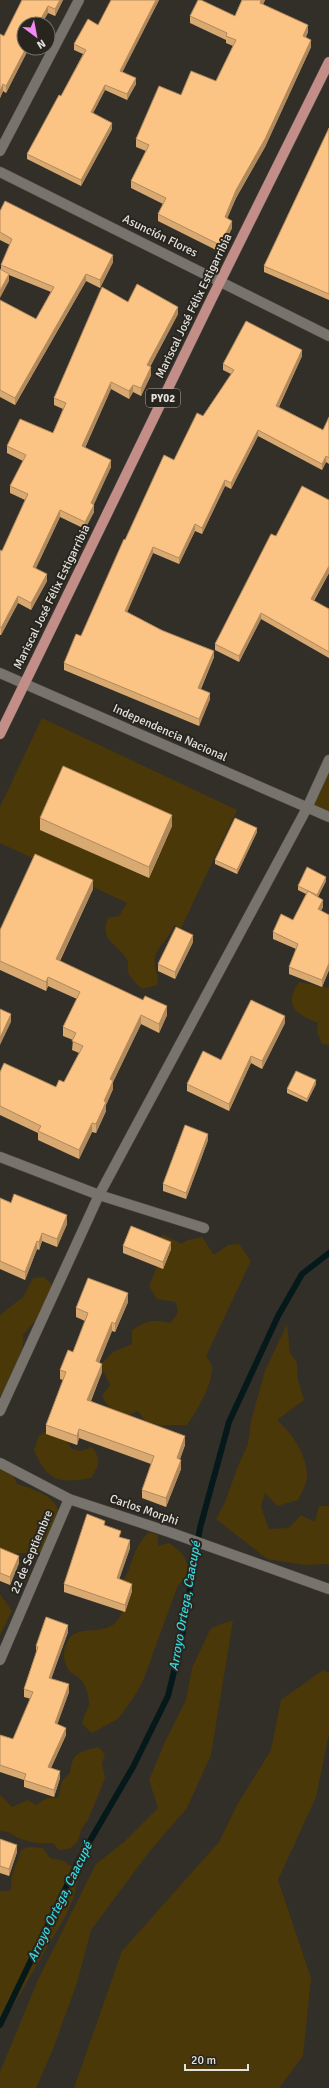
<svg xmlns="http://www.w3.org/2000/svg" width="329" height="2088" font-family="Signika,sans-serif">
<style>
.green{fill:#4a3809}
.lines{fill:none;stroke-linecap:round;stroke-linejoin:round}
.stream{stroke:#05191a;stroke-width:6}
.minor-casing{stroke:#4e4c46;stroke-width:11}
.primary-casing{stroke:#4e4c46;stroke-width:11}
.minor{stroke:#78746d;stroke-width:10}
.primary{stroke:#c48e88;stroke-width:10}
.wall{fill:#d9a972}
.shaded-wall{fill:#b0895c}
.building{fill:#fcc484;stroke:#b0895c}
.labels{text-anchor:middle;dominant-baseline:central;stroke-width:4;stroke-linejoin:round;paint-order:stroke}
.shield{fill:#28251e;stroke:#aba9a3;stroke-width:1}
.shield-label{font-size:11px;font-weight:bold;fill:#e3e1dc}
.street-label{font-size:12px;fill:#e3e1dc;stroke:#28251e}
.water-label{font-size:13px;font-style:italic;fill:#35d8e0;stroke:#28251e}
</style>
<rect width="100%" height="100%" fill="#322f28"/>
<!-- green -->
<g class="green">
<path d="M42,718l195,92 -56,118 -7,-3c-4,13 -18,23 -19,33 -2,10 5,17 2,27l-15,4c-5,-5 -11,-10 -14,-17 -1,-4 1,-9 -1,-12 -10,-18 -28,-18 -19,-42l11,-2 8,-13 -127,-60v-36z"/>
<polygon points="329,760 329,817 307,808"/>
<path d="M299,982l30,6v57l-7,-1 -5,-12 1,-9c-22,-9 -35,-17 -19,-41z"/>
<path d="M163,1234l18,10 7,-4 14,-3 12,18 14,-10 11,-1 12,17 -45,95c2,3 5,7 6,11 1,17 -15,44 -25,58h-27l-15,-4 -7,-10 -14,6 -17,-12 -5,-9 8,-11 -10,-20 13,-13 19,-8v-14c15,-9 20,-11 38,-7 7,-7 10,-12 5,-21l-18,-3 -8,-13 9,-22 -1,-22z"/>
<path d="M43,1277l12,10 -13,31 -9,5 -10,12c2,14 -11,52 -23,61v-81l23,-18 10,-19z"/>
<path d="M287,1324l3,29 7,10 1,17 6,20 -27,20c16,15 30,34 30,57 0,7 -6,17 -9,23l-21,6 -12,-13 -4,14 8,22 20,-1 12,-13 14,7 4,-16h10v58l-24,1 -38,-6 -51,-40 9,-17 13,-36 10,-22 3,-23 14,-50z"/>
<path d="M48,1430l15,6 9,13 9,2 11,-4c9,12 8,18 -1,31 -32,6 -44,3 -57,-28l5,-14z"/>
<path d="M0,1468l13,7 4,9c18,6 44,12 42,36 0,9 -7,21 -11,30l-9,3h-26l-13,4z"/>
<path d="M149,1532l9,3v11l11,-3c14,10 19,15 19,33l-10,9 -34,93 -8,16 -18,25 -26,14 -10,-9c1,-6 6,-16 7,-20 0,-7 -3,-20 -9,-25 -2,-3 -7,-4 -10,-7 -4,-5 -7,-14 -6,-20 7,-33 32,-14 50,-28 5,-3 8,-13 11,-18l-6,-19c15,-20 11,-36 30,-55z"/>
<polygon points="0,1594 12,1611 0,1635"/>
<polygon points="233,1620 211,1755 187,1808 149,1852 91,1930 77,1983 53,2049 36,2088 0,2088 0,2072 38,1980 96,1864 123,1843 158,1808 149,1780 164,1744 186,1700 192,1668 211,1628"/>
<polygon points="323,1670 329,1673 329,1734 316,1797 278,1880 311,1978 303,2056 279,2088 74,2088 122,1951 219,1842 237,1805 271,1750 281,1700"/>
<path d="M98,1747l7,7 -3,9 3,15 -17,42 -6,8 -5,15 -8,6 -10,1 -6,-7c-12,1 -21,0 -32,-4 -10,-4 -10,-8 -21,-8v-36l12,12 16,-7 8,5 11,-7h11l4,-17 8,-8c2,-21 10,-21 28,-26z"/>
<path d="M29,1847l14,1 7,10 14,3 8,6 5,14 -3,16 -9,20 -65,111v-137h10c2,-6 1,-10 2,-16 2,-8 7,-16 9,-25z"/>
</g>
<g class="lines">
<!-- stream -->
<polyline class="stream" points="0,2025 80,1858 133,1767 168,1696 181,1643 200,1528 229,1422 278,1316 302,1274 329,1253"/>
<defs>
<g id="minor">
<polyline points="0,151 79,0"/>
<polyline points="0,172 329,336"/>
<polyline points="0,673 329,817"/>
<polyline points="0,1157 99,1195 204,1228"/>
<polyline points="0,1411 99,1195 307,808 329,760"/>
<polyline points="0,1463 69,1499 169,1532 329,1589"/>
<polyline points="0,1660 69,1499"/>
</g>
<polyline id="primary" points="0,734 211,300 329,62"/>
</defs>
<!-- minor casing -->
<use href="#minor" class="minor-casing"/>
<!-- primary casing -->
<use href="#primary" class="primary-casing"/>
<!-- minor -->
<use href="#minor" class="minor"/>
<!-- primary -->
<use href="#primary" class="primary"/>
</g>
<!-- wall -->
<g class="wall">
<polygon points="22,0 63,0 55,16 48,13 24,48 29,48 6,93 3,91 0,98 4,36"/>
<polygon points="159,0 122,72 136,84 127,100 105,90 93,113 112,129 81,186 27,159 27,154 61,96 83,54 74,50 74,44 98,25"/>
<polygon points="242,0 265,0 263,4 308,32 306,37 311,47 265,147 236,198 227,218 232,228 220,252 158,221 158,214 163,204 131,188 131,181 146,151 136,147 136,139 181,95 216,81 233,46 226,43 226,40 190,23 190,16 235,16"/>
<polygon points="329,128 329,300 264,272 264,266"/>
<polygon points="0,211 113,262 100,288 86,281 15,405 0,397 0,300 36,319 51,292 9,275 9,281 1,270 1,265 10,245 0,240"/>
<polygon points="128,302 178,314 150,367 151,375 141,396 133,392 129,399 111,389 85,448 111,467 93,505 94,512 85,529 60,517 36,568 47,581 31,610 18,603 1,635 0,635 0,550 2,551 25,500 10,493 10,486 23,461 7,453 7,446 53,433 63,409 54,405 54,398"/>
<polygon points="302,356 279,407 323,430 329,417 329,464 326,462 322,470 258,436 231,489 225,486 202,534 195,531 179,564 153,553 127,612 214,657 201,689 210,699 199,726 64,670 64,663 81,636 125,540 174,460 231,374 223,370 223,364"/>
<polygon points="329,500 329,573 314,601 329,609 329,658 261,619 239,662 215,650 215,644 276,536"/>
<polygon points="40,818 172,826 149,878 40,830"/>
<polygon points="257,832 237,874 215,864 215,860"/>
<polygon points="326,881 318,897 323,907 321,911 329,915 329,970 322,987 289,974 289,967 296,949 273,939 273,932 293,920 306,894 298,890 298,886"/>
<polygon points="93,889 60,961 167,1015 159,1033 141,1024 113,1082 113,1089 106,1105 106,1111 96,1133 92,1132 79,1159 38,1140 38,1133 0,1115 0,1072 56,1087 64,1082 79,1053 72,1050 73,1040 63,1036 63,1027 77,999 48,986 46,991 0,970 0,930"/>
<polygon points="193,942 175,979 158,971 158,964"/>
<polygon points="285,1023 262,1069 251,1063 229,1111 187,1091 187,1084 221,1060"/>
<polygon points="316,1084 307,1102 287,1093 287,1089"/>
<polygon points="208,1140 186,1199 163,1191 163,1184"/>
<polygon points="0,1198 67,1224 57,1247 42,1241 39,1250 37,1249 25,1280 0,1269"/>
<polygon points="123,1246 171,1249 163,1269 123,1253"/>
<polygon points="128,1302 115,1332 112,1331 99,1363 102,1372 91,1401 185,1445 180,1459 181,1469 166,1507 142,1498 142,1490 151,1464 79,1438 77,1445 46,1434 46,1425 63,1380 60,1379 60,1370 73,1352 85,1321 76,1317 76,1308"/>
<polygon points="105,1526 121,1538 130,1548 119,1579 132,1591 125,1612 64,1592 64,1584"/>
<polygon points="0,1548 19,1563 10,1585 0,1581"/>
<polygon points="68,1632 51,1679 69,1692 57,1724 66,1735 51,1768 60,1778 54,1797 24,1787 24,1780 0,1772 0,1735 13,1739 31,1699 24,1697 24,1689 36,1653 36,1646"/>
<polygon points="0,1839 17,1852 9,1876 0,1873"/>
</g>
<!-- shaded-wall -->
<g class="shaded-wall">
<polygon points="60,0 63,0 55,16 55,9"/>
<polygon points="156,0 159,0 120,77 120,71"/>
<polygon points="261,0 265,0 260,11 260,3"/>
<polygon points="48,6 48,13 42,24 38,24"/>
<polygon points="308,25 308,32 303,43 303,36"/>
<polygon points="311,40 311,47 265,147 236,198 225,224 225,217 236,190"/>
<polygon points="26,48 29,48 6,93 6,86"/>
<polygon points="136,78 136,84 127,100 127,94"/>
<polygon points="3,84 3,91 0,98 0,91"/>
<polygon points="105,85 105,90 91,117 91,112"/>
<polygon points="112,123 112,129 81,186 81,180"/>
<polygon points="232,221 232,228 220,252 220,245"/>
<polygon points="113,255 113,262 100,288 100,280"/>
<polygon points="9,274 9,281 0,298 0,291"/>
<polygon points="86,274 86,281 15,405 15,398"/>
<polygon points="178,307 178,314 147,372 147,365"/>
<polygon points="302,350 302,356 276,412 276,406"/>
<polygon points="151,367 151,375 141,396 141,388"/>
<polygon points="111,382 111,389 82,454 82,446"/>
<polygon points="133,385 133,392 129,399 129,391"/>
<polygon points="258,430 258,436 231,489 231,483"/>
<polygon points="326,456 326,462 322,470 322,464"/>
<polygon points="111,460 111,467 91,511 91,503"/>
<polygon points="225,480 225,486 202,534 202,528"/>
<polygon points="94,505 94,512 85,529 85,522"/>
<polygon points="60,510 60,517 33,574 33,567"/>
<polygon points="195,524 195,531 179,564 179,558"/>
<polygon points="153,547 153,553 125,617 125,611"/>
<polygon points="329,566 329,573 311,605 311,599"/>
<polygon points="47,574 47,581 31,610 31,603"/>
<polygon points="18,596 18,603 1,635 1,628"/>
<polygon points="261,613 261,619 239,662 239,656"/>
<polygon points="214,651 214,657 198,694 198,688"/>
<polygon points="210,693 210,699 199,726 199,719"/>
<polygon points="172,815 172,826 149,878 149,867"/>
<polygon points="257,828 257,832 237,874 237,870"/>
<polygon points="326,877 326,881 317,899 317,895"/>
<polygon points="93,880 93,889 56,968 56,959"/>
<polygon points="323,900 323,907 318,916 318,909"/>
<polygon points="193,935 193,942 175,979 175,972"/>
<polygon points="329,963 329,970 322,987 322,980"/>
<polygon points="48,977 48,986 46,991 46,982"/>
<polygon points="167,1006 167,1015 159,1033 159,1024"/>
<polygon points="11,1014 11,1022 0,1045 0,1038"/>
<polygon points="141,1015 141,1024 113,1082 113,1089 106,1105 106,1111 96,1133 96,1124 110,1079"/>
<polygon points="285,1016 285,1023 262,1069 262,1061"/>
<polygon points="251,1056 251,1063 229,1111 229,1104"/>
<polygon points="316,1080 316,1084 307,1102 307,1099"/>
<polygon points="92,1123 92,1132 79,1159 79,1150"/>
<polygon points="208,1134 208,1140 186,1199 186,1193"/>
<polygon points="67,1215 67,1224 57,1247 57,1239"/>
<polygon points="42,1233 42,1241 39,1250 39,1242"/>
<polygon points="37,1241 37,1249 25,1280 25,1272"/>
<polygon points="171,1242 171,1249 163,1269 163,1262"/>
<polygon points="128,1293 128,1302 115,1332 115,1324"/>
<polygon points="112,1322 112,1331 96,1370 96,1361"/>
<polygon points="102,1364 102,1372 87,1409 87,1400"/>
<polygon points="79,1429 79,1438 77,1445 77,1436"/>
<polygon points="185,1436 185,1445 177,1467 177,1458"/>
<polygon points="181,1460 181,1469 166,1507 166,1498"/>
<polygon points="130,1540 130,1548 117,1586 117,1578"/>
<polygon points="19,1556 19,1563 10,1585 10,1577"/>
<polygon points="132,1584 132,1591 125,1612 125,1605"/>
<polygon points="68,1625 68,1632 49,1685 49,1678"/>
<polygon points="69,1684 69,1692 55,1731 55,1723"/>
<polygon points="66,1728 66,1735 48,1774 48,1767"/>
<polygon points="60,1771 60,1778 54,1797 54,1790"/>
<polygon points="17,1845 17,1852 9,1876 9,1869"/>
</g>
<!-- building -->
<g class="building">
<polygon points="22,0 60,0 55,9 48,6 38,24 24,24 24,48 26,48 6,86 3,84 0,91 0,34 4,36"/>
<polygon points="111,0 156,0 120,71 136,78 127,94 105,85 91,112 112,123 81,180 27,154 59,95 61,96 86,50 74,44 88,19 98,25"/>
<polygon points="198,0 201,0 235,16 242,0 261,0 260,3 308,25 303,36 311,40 265,139 236,190 225,217 232,221 220,245 158,214 166,198 131,181 149,145 136,139 159,86 181,95 191,71 216,81 236,40 226,36 227,33 190,16"/>
<polygon points="329,128 329,294 264,266"/>
<polygon points="5,201 113,255 100,280 86,274 15,398 0,390 0,300 36,319 54,287 1,265 12,239 0,232 0,211"/>
<polygon points="0,269 9,274 0,291"/>
<polygon points="137,284 178,307 147,365 151,367 141,388 133,385 129,391 111,382 82,446 111,460 91,503 94,505 85,522 60,510 33,567 47,574 31,603 18,596 1,628 0,627 0,550 2,551 28,494 10,486 26,455 7,446 20,419 53,433 66,403 54,398 102,287 128,302"/>
<polygon points="246,321 302,350 276,406 323,430 329,417 329,458 326,456 322,464 258,430 231,483 225,480 202,528 195,524 179,558 153,547 125,611 161,630 214,651 198,688 210,693 199,719 64,663 76,634 81,636 124,539 125,540 164,455 174,460 197,413 203,416 234,370 223,364"/>
<polygon points="302,486 329,500 329,566 311,599 329,609 329,652 261,613 239,656 215,644 271,534 276,536"/>
<polygon points="63,766 172,815 149,867 40,818"/>
<polygon points="235,818 257,828 237,870 215,860"/>
<polygon points="35,854 93,880 56,959 143,1000 145,996 167,1006 159,1024 141,1015 110,1079 113,1081 104,1101 106,1102 96,1124 92,1123 79,1150 38,1131 41,1126 0,1106 0,1072 4,1063 56,1087 59,1080 64,1082 83,1046 72,1041 76,1033 63,1027 80,992 48,977 46,982 0,961 0,930"/>
<polygon points="307,867 326,877 317,895 298,886"/>
<polygon points="308,891 323,900 318,909 329,915 329,963 322,980 289,967 298,944 273,932 281,914 293,920"/>
<polygon points="176,927 193,935 175,972 158,964"/>
<polygon points="251,1000 285,1016 262,1061 251,1056 229,1104 187,1084 203,1051 221,1060"/>
<polygon points="0,1009 11,1014 0,1038"/>
<polygon points="296,1071 316,1080 307,1099 287,1089"/>
<polygon points="185,1125 208,1134 186,1193 163,1184"/>
<polygon points="14,1194 67,1215 57,1239 42,1233 39,1242 37,1241 25,1272 0,1261 0,1198 11,1203"/>
<polygon points="131,1226 171,1242 163,1262 123,1246"/>
<polygon points="88,1278 128,1293 115,1324 112,1322 96,1361 102,1364 87,1400 185,1436 177,1458 181,1460 166,1498 142,1490 154,1456 79,1429 77,1436 46,1425 66,1372 60,1370 68,1350 73,1352 88,1313 76,1308"/>
<polygon points="87,1514 105,1521 104,1525 121,1531 119,1537 130,1540 117,1578 132,1584 125,1605 64,1584"/>
<polygon points="0,1548 19,1556 10,1577 0,1573"/>
<polygon points="46,1617 68,1625 49,1678 69,1684 55,1723 66,1728 48,1767 60,1771 54,1790 24,1780 26,1774 0,1765 0,1735 13,1739 33,1692 24,1689 38,1647 36,1646"/>
<polygon points="0,1839 17,1845 9,1869 0,1866"/>
</g>
<g class="labels">
<!-- shield labels -->
<rect class="shield" x="146" y="389" width="34" height="18" rx="3"/>
<g class="shield-label">
<text x="163" y="398">PY02</text>
</g>
<!-- street labels -->
<g class="street-label">
<text transform="translate(160 236) rotate(26)">Asunción Flores</text>
<text transform="translate(194 306) rotate(-64)">Mariscal José Félix Estigarribia</text>
<text transform="translate(52 597) rotate(-64)">Mariscal José Félix Estigarribia</text>
<text transform="translate(170 733) rotate(24)">Independencia Nacional</text>
<text transform="translate(144 1510) rotate(19)">Carlos Morphi</text>
<text transform="translate(32 1552) rotate(-67)">22 de Septiembre</text>
</g>
<!-- water labels -->
<g class="water-label">
<text transform="translate(185 1606) rotate(-80)">Arroyo Ortega, Caacupé</text>
<text transform="translate(60 1902) rotate(-64)">Arroyo Ortega, Caacupé</text>
</g>
</g>
<!-- north arrow -->
<g transform="translate(36 36) rotate(148)"><circle r="19" fill="#28251e" stroke="#73706a"/>
<path d="M0-3L7 15L0 10L-7 15Z" fill="#f18af4"/>
<text y="-6" font-size="11" font-weight="bold" text-anchor="middle" fill="#e3e1dc">N</text>
</g>
<!-- scale -->
<path d="M185 2064v6h63v-6" fill="none" stroke="#e3e1dc" stroke-width="2"/>
<text x="191" y="2064" font-size="12" fill="#e3e1dc" stroke="#28251e" stroke-width="3" paint-order="stroke">20 m</text>
</svg>
